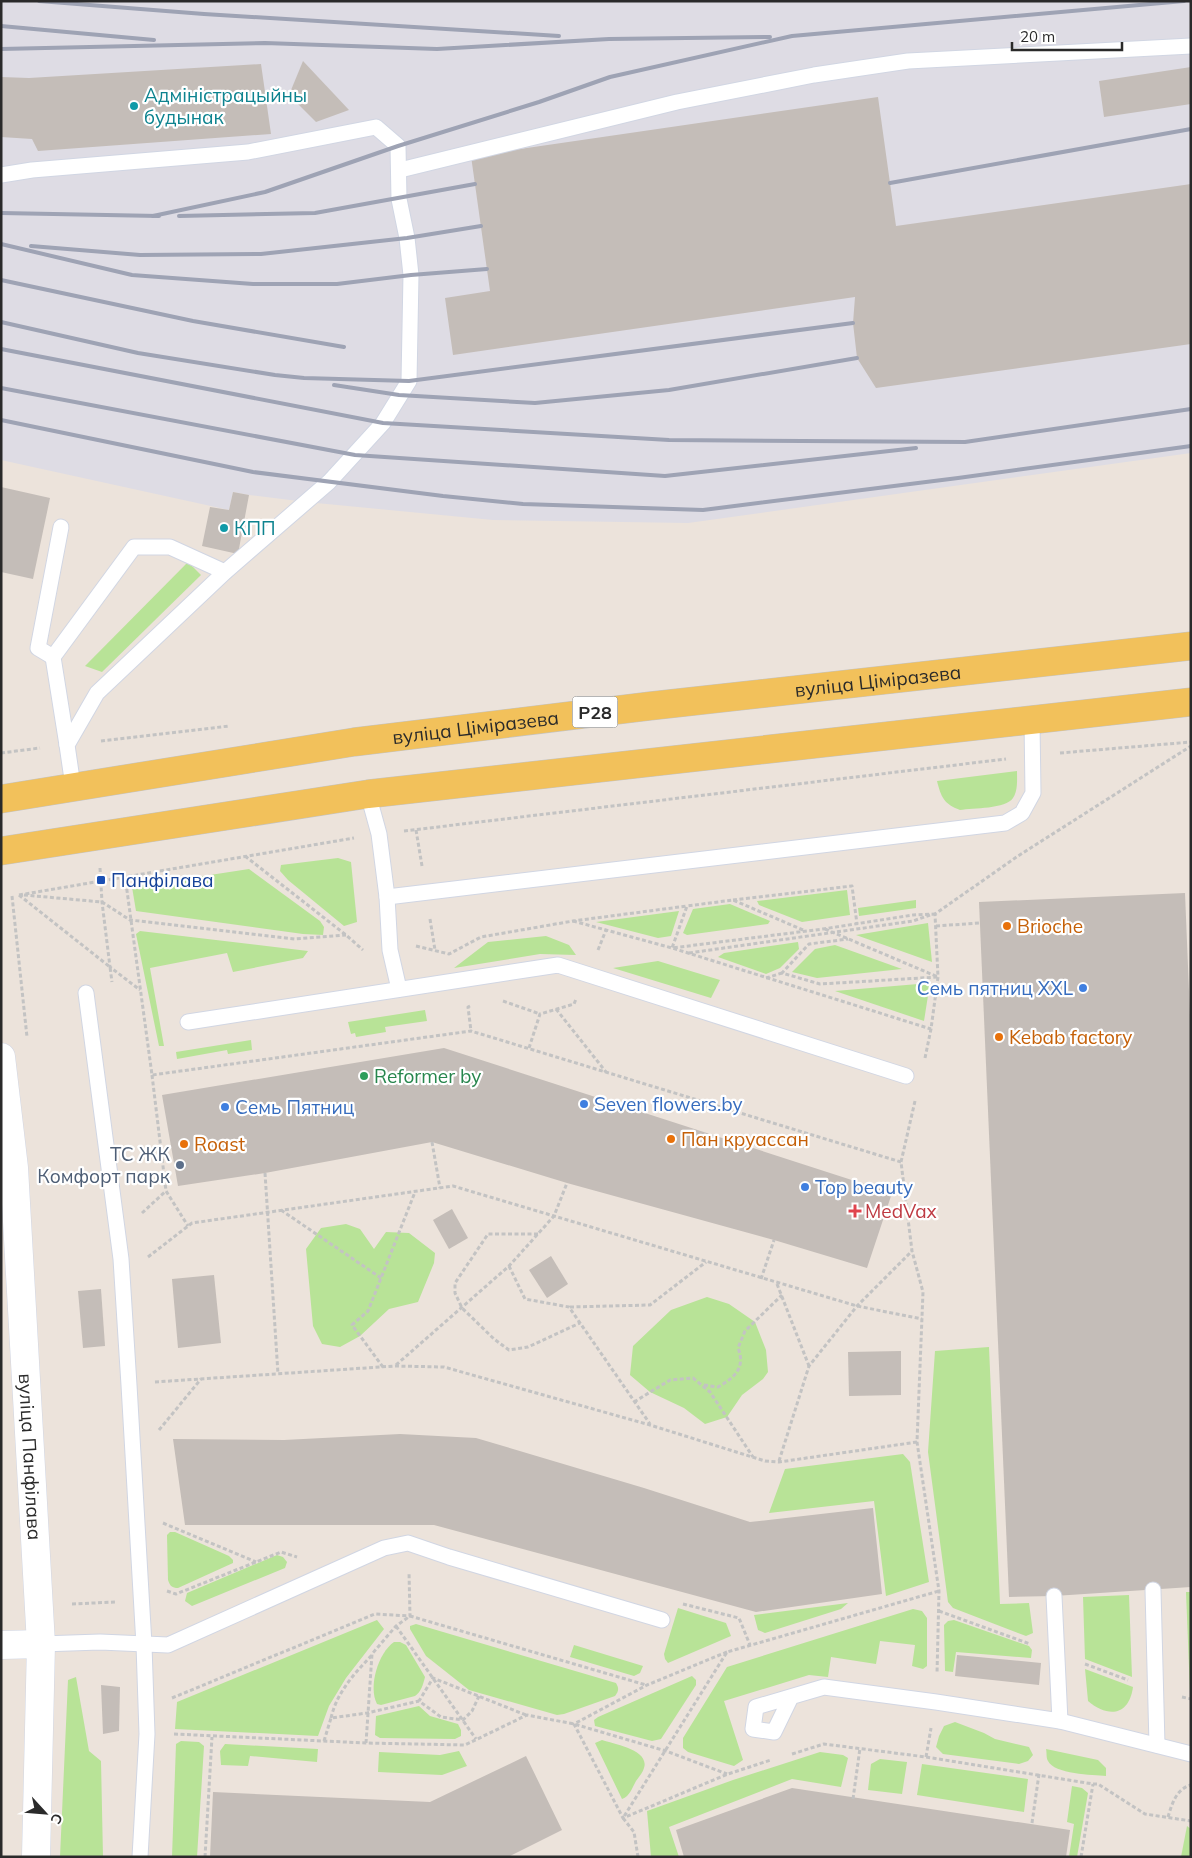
<svg xmlns="http://www.w3.org/2000/svg" width="1192" height="1858" font-family="Mulish,sans-serif">
<style>
.industrial{fill:#dedce4}
.green{fill:#b8e397}
.building{fill:#c4bdb8}
.lines{fill:none;stroke-linecap:round;stroke-linejoin:round}
.service-casing{stroke:#d1d6e3;stroke-width:17}
.minor-casing{stroke:#d1d6e3;stroke-width:29}
.primary-casing{stroke:#c3c3c3;stroke-width:29}
.path{stroke:#c3c3c3;stroke-width:3;stroke-dasharray:4 2.5;stroke-linecap:butt}
.service{stroke:#fff;stroke-width:15}
.minor{stroke:#fff;stroke-width:28}
.primary{stroke:#f2c15b;stroke-width:28}
.rail{stroke:#9ea3b4;stroke-width:4}
.culture-dot{fill:#0f9aa8;stroke:#fff;stroke-width:2}
.transit-dot{fill:#1a4fb4;stroke:#fff;stroke-width:2}
.food-dot{fill:#e8710a;stroke:#fff;stroke-width:2}
.shop-dot{fill:#3f7fe0;stroke:#fff;stroke-width:2}
.leisure-dot{fill:#2e9e5b;stroke:#fff;stroke-width:2}
.service-dot{fill:#5c6f8a;stroke:#fff;stroke-width:2}
.health-dot{fill:#e0444e;stroke:#fff;stroke-width:2}
.labels{text-anchor:middle;dominant-baseline:central;stroke-width:4.5;stroke-linejoin:round;paint-order:stroke}
.shield{fill:#fff;stroke:#6a6a6a;stroke-width:1}
.shield-label{font-size:18px;font-weight:bold;fill:#2a2a2a}
.culture-label{font-size:19px;fill:#0d838f;stroke:#fff;text-anchor:start}
.street-label{font-size:19px;fill:#2a2a2a;stroke:#fff}
.transit-label{font-size:19px;fill:#164399;stroke:#fff;text-anchor:start}
.food-label{font-size:19px;fill:#c56008;stroke:#fff;text-anchor:start}
.shop-label{font-size:19px;fill:#366cbe;stroke:#fff;text-anchor:start}
.leisure-label{font-size:19px;fill:#27864d;stroke:#fff;text-anchor:start}
.service-label{font-size:19px;fill:#4e5e75;stroke:#fff;text-anchor:end}
.health-label{font-size:19px;fill:#be3a42;stroke:#fff;text-anchor:start}
</style>
<rect width="100%" height="100%" fill="#ece3db"/>
<!-- industrial -->
<polygon class="industrial" points="1,1 1191,1 1191,453 688,523 493,520 306,502 249,495 233,492 229,510 1,460"/>
<!-- green -->
<g class="green">
<polygon points="188,562 201,575 102,672 85,666"/>
<path d="M1017,771c0,9 1,20 -4,27 -7,11 -40,10 -53,12 -16,-6 -19,-13 -23,-29z"/>
<polygon points="338,858 351,862 357,922 344,926 288,880 280,871 281,865"/>
<polygon points="249,869 320,921 324,927 323,935 303,934 136,911 132,887"/>
<polygon points="847,890 850,915 802,922 759,905 757,901"/>
<polygon points="916,900 916,908 859,916 858,908"/>
<polygon points="730,904 770,921 768,924 687,935 683,933 693,909"/>
<polygon points="679,911 671,936 658,938 596,922"/>
<polygon points="928,923 932,962 856,935"/>
<polygon points="140,931 308,951 303,958 233,972 227,953 150,968 164,1046 159,1046 136,934"/>
<polygon points="546,936 569,945 576,955 540,954 454,968 488,942"/>
<polygon points="798,942 799,949 780,968 766,974 718,957 724,953"/>
<polygon points="835,945 902,969 817,978 792,972 815,949"/>
<polygon points="658,961 720,980 711,998 613,968"/>
<polygon points="930,983 924,1021 835,991"/>
<polygon points="425,1010 427,1021 385,1027 386,1032 356,1037 355,1033 351,1034 348,1022"/>
<polygon points="251,1040 252,1050 228,1054 227,1050 177,1059 176,1052"/>
<polygon points="346,1224 360,1229 374,1249 386,1232 409,1233 435,1253 434,1263 418,1302 389,1309 360,1336 340,1347 322,1344 313,1326 306,1249 321,1228"/>
<polygon points="707,1297 729,1304 755,1322 766,1350 768,1372 763,1379 742,1395 727,1417 705,1424 684,1408 650,1392 630,1375 633,1346 671,1310"/>
<polygon points="989,1347 1000,1604 1029,1603 1033,1633 1026,1636 953,1608 948,1602 928,1452 935,1351"/>
<polygon points="903,1454 910,1462 929,1582 886,1596 874,1501 769,1513 785,1469"/>
<path d="M170,1532h5l54,24 4,4v3l-55,25c-6,0 -8,-2 -10,-8l-1,-45z"/>
<polygon points="277,1555 283,1557 287,1562 285,1568 192,1606 185,1601 187,1593"/>
<polygon points="1186,1592 1191,1592 1191,1692 1190,1692"/>
<polygon points="1129,1595 1132,1677 1085,1659 1083,1597"/>
<polygon points="848,1603 841,1609 765,1633 758,1630 754,1615"/>
<polygon points="678,1608 726,1623 731,1636 668,1663 665,1659 664,1654"/>
<polygon points="913,1609 922,1611 927,1618 927,1666 923,1669 912,1666 915,1645 880,1641 876,1664 831,1657 828,1677 809,1675 724,1701 743,1760 734,1766 688,1752 683,1748 683,1738 727,1667"/>
<polygon points="377,1620 384,1629 346,1678 329,1706 318,1736 175,1729 177,1702"/>
<polygon points="954,1620 1029,1646 1032,1650 1031,1658 956,1652 953,1672 945,1671 944,1625 948,1621"/>
<path d="M416,1624l200,59c3,5 3,8 -1,13l-51,18 -7,1 -88,-25 -43,-34 -16,-27v-3z"/>
<path d="M394,1642h6l6,3 19,32c-2,8 -4,15 -10,19l-34,9 -4,-1c-9,-17 1,-51 17,-62z"/>
<polygon points="574,1645 643,1666 640,1673 634,1676 570,1657"/>
<path d="M1085,1669l48,18c-4,29 -25,31 -45,14z"/>
<polygon points="692,1676 696,1680 696,1685 661,1739 652,1741 595,1726 594,1720 598,1717"/>
<polygon points="76,1677 89,1751 101,1761 103,1857 60,1857 68,1680"/>
<polygon points="419,1706 430,1716 458,1724 461,1730 461,1736 455,1739 380,1738 375,1735 376,1716"/>
<polygon points="955,1722 984,1733 995,1739 1029,1747 1033,1755 1028,1761 1019,1764 943,1754 936,1747 939,1736 944,1726"/>
<path d="M602,1740c12,4 48,10 42,28 -1,4 -5,9 -8,13 -4,7 -6,15 -14,18l-27,-56z"/>
<polygon points="181,1741 199,1742 204,1746 197,1857 172,1857 176,1744"/>
<polygon points="225,1744 318,1749 317,1762 250,1756 248,1766 221,1765 220,1751"/>
<path d="M1046,1749l52,11 8,8v8c-13,-1 -52,-2 -58,-15 -2,-3 -1,-8 -2,-12z"/>
<polygon points="459,1751 467,1766 442,1775 378,1772 379,1752 440,1755"/>
<polygon points="820,1752 843,1755 848,1758 841,1787 792,1779 669,1827 679,1857 651,1857 647,1811 733,1780"/>
<polygon points="880,1759 907,1762 902,1794 868,1790 871,1764"/>
<polygon points="922,1764 1028,1779 1024,1812 917,1795"/>
<polygon points="1072,1786 1082,1788 1088,1793 1077,1857 1069,1857 1074,1824 1067,1822"/>
<polygon points="1187,1826 1191,1829 1191,1857 1181,1857"/>
</g>
<!-- building -->
<g class="building">
<polygon points="303,61 349,110 316,122 289,95"/>
<polygon points="261,64 271,134 38,151 32,139 1,137 1,77 29,78"/>
<polygon points="1191,67 1191,104 1104,117 1099,81"/>
<polygon points="878,97 896,226 1191,184 1191,344 876,388 857,358 853,323 855,297 453,355 445,298 490,291 471,156"/>
<polygon points="1,487 50,498 33,579 1,572"/>
<polygon points="233,492 249,495 238,554 202,546 210,507 229,510"/>
<polygon points="1185,893 1191,1040 1191,1587 1054,1596 1009,1597 979,902"/>
<polygon points="444,1048 892,1193 867,1268 774,1240 567,1183 432,1142 265,1173 178,1186 162,1095"/>
<polygon points="452,1209 468,1238 449,1249 433,1220"/>
<polygon points="551,1256 568,1284 547,1298 529,1270"/>
<polygon points="214,1275 221,1343 178,1348 172,1279"/>
<polygon points="101,1289 105,1346 83,1348 78,1291"/>
<polygon points="901,1351 901,1395 849,1396 848,1352"/>
<polygon points="400,1434 476,1438 644,1488 750,1522 873,1508 882,1594 756,1612 434,1525 185,1525 173,1439 284,1440"/>
<polygon points="957,1655 1041,1663 1039,1685 955,1676"/>
<polygon points="101,1685 120,1687 119,1731 103,1734"/>
<polygon points="526,1756 562,1830 508,1857 210,1857 213,1792 430,1802"/>
<polygon points="792,1788 1070,1830 1066,1857 684,1857 676,1830"/>
</g>
<g class="lines">
<defs>
<g id="service">
<polyline points="400,170 677,102 814,75 908,61 1191,46"/>
<polyline points="1,175 32,170 248,152 376,127 398,146 399,199 407,238 411,275 409,381 383,423 329,482 225,572 97,693 67,745 73,786"/>
<polyline points="61,527 38,648 53,657 134,547 170,547 225,572"/>
<polyline points="53,657 67,745"/>
<polyline points="368,794 379,834 387,897 390,950 399,989"/>
<polyline points="387,897 1005,823 1022,813 1033,793 1032,721"/>
<polyline points="86,993 121,1259 129,1385 144,1645 147,1734 140,1857"/>
<polyline points="188,1022 558,965 906,1076"/>
<polyline points="1153,1590 1157,1745"/>
<polyline points="1054,1596 1060,1721"/>
<polyline points="41,1644 100,1642 168,1645 384,1548 408,1543 449,1557 662,1620"/>
<polyline points="791,1697 774,1732 753,1729 756,1707 824,1687 936,1702 1060,1721 1191,1754"/>
</g>
<g id="minor">
<path id="s1" d="M1,1057l13,111 27,476 -5,213"/>
<polyline points="1,1645 41,1644"/>
</g>
<g id="primary">
<path id="s2" d="M1,799l353,-57 296,-36 541,-60"/>
<polyline points="1,851 368,794 1191,702"/>
</g>
</defs>
<!-- service casing -->
<use href="#service" class="service-casing"/>
<!-- minor casing -->
<use href="#minor" class="minor-casing"/>
<!-- primary casing -->
<use href="#primary" class="primary-casing"/>
<!-- path -->
<g class="path">
<polyline points="101,741 229,726"/>
<polyline points="1,753 40,748"/>
<polyline points="1060,753 1191,742"/>
<polyline points="416,830 422,866"/>
<polyline points="404,831 1006,759"/>
<polyline points="245,856 346,935 363,950"/>
<polyline points="100,868 102,902 110,967 140,990"/>
<polyline points="125,876 152,1075 471,1031 901,1162"/>
<polyline points="19,895 354,838"/>
<polyline points="19,895 110,967 112,982"/>
<polyline points="24,895 102,902 130,920 295,939 346,935"/>
<polyline points="12,896 27,1037"/>
<polyline points="733,900 852,886 857,924"/>
<polyline points="430,919 435,950"/>
<polyline points="573,921 672,948 931,1029"/>
<polyline points="936,926 980,923"/>
<polyline points="825,929 938,977 820,984 782,973 809,944 848,939"/>
<polyline points="803,930 733,900 687,906 672,948 823,929 913,915 935,914"/>
<polyline points="416,946 449,954 481,937 573,921 687,906"/>
<polyline points="598,950 606,930"/>
<polyline points="689,953 913,921 930,915"/>
<polyline points="766,978 782,973"/>
<polyline points="503,1001 540,1014"/>
<polyline points="470,1006 468,1007 471,1031"/>
<polyline points="556,1009 606,1072"/>
<polyline points="529,1048 540,1014 574,1004 576,999"/>
<polyline points="925,1058 931,1029 938,977 935,914 1018,856 1191,746"/>
<polyline points="152,1075 166,1191 188,1226"/>
<polyline points="915,1101 901,1162 912,1251 923,1292 917,1442 939,1591 937,1674"/>
<polyline points="432,1142 440,1188"/>
<polyline points="265,1173 278,1374"/>
<polyline points="281,1210 381,1278"/>
<polyline points="142,1213 166,1191"/>
<polyline points="538,1234 488,1234 455,1283 455,1293 462,1308 494,1339 509,1350 528,1347 580,1323"/>
<polyline points="148,1257 192,1223 453,1186 857,1306 922,1319"/>
<polyline points="509,1266 525,1299 569,1307 650,1424"/>
<polyline points="761,1279 774,1240"/>
<polyline points="777,1284 809,1366"/>
<polyline points="570,1307 650,1305 706,1262"/>
<polyline points="396,1365 509,1266 554,1216 567,1183"/>
<polyline points="383,1367 352,1325 368,1311 415,1192"/>
<polyline points="155,1382 395,1366 444,1367 650,1425 765,1461 779,1462 917,1442"/>
<path d="M704,1385l14,2c16,-9 28,-19 20,-39l7,-17 37,-36"/>
<polyline points="634,1402 670,1380 693,1378 710,1392 753,1457"/>
<polyline points="159,1430 201,1379"/>
<polyline points="779,1461 809,1366 857,1306 912,1251"/>
<polyline points="163,1523 256,1562"/>
<polyline points="167,1591 176,1594 281,1552 297,1557"/>
<polyline points="72,1604 115,1602"/>
<polyline points="683,1604 739,1618 750,1645"/>
<polyline points="939,1611 1030,1644"/>
<polyline points="396,1626 476,1739"/>
<polyline points="727,1652 647,1685 574,1724 623,1818 728,1774 771,1760"/>
<polyline points="1085,1664 1128,1680"/>
<polyline points="479,1696 472,1711 463,1720 441,1717 419,1701 433,1678 526,1715"/>
<polyline points="1182,1697 1191,1699"/>
<polyline points="172,1698 375,1614 410,1616 409,1572"/>
<path d="M331,1718c6,-26 23,-44 41,-63"/>
<polyline points="174,1734 366,1743 465,1745 527,1715 574,1724 666,1751 727,1774"/>
<polyline points="324,1741 331,1718 367,1713 419,1701"/>
<polyline points="366,1743 372,1654 396,1626 410,1616 646,1685"/>
<polyline points="792,1754 824,1744 926,1757 1093,1784 1098,1784 1145,1814 1191,1821"/>
<polyline points="926,1757 931,1728"/>
<polyline points="853,1799 860,1748"/>
<path d="M1168,1817c4,-13 8,-28 23,-32"/>
<polyline points="1032,1823 1039,1774"/>
<polyline points="205,1857 212,1737"/>
<polyline points="638,1857 634,1832 623,1818 727,1652 939,1591"/>
<polyline points="1081,1857 1093,1784"/>
</g>
<!-- service -->
<use href="#service" class="service"/>
<!-- minor -->
<use href="#minor" class="minor"/>
<!-- primary -->
<use href="#primary" class="primary"/>
<!-- rail -->
<g class="rail">
<polyline points="39,1 204,14 559,36"/>
<polyline points="1,26 154,40"/>
<polyline points="1,49 265,43 437,49 609,39 770,37"/>
<polyline points="890,183 1191,129"/>
<polyline points="1,213 159,216"/>
<polyline points="153,216 265,192 398,146 539,102 610,77 792,36 1184,1"/>
<polyline points="179,216 315,213 475,184"/>
<polyline points="1,244 132,275 253,284 337,284 411,275 487,269"/>
<polyline points="31,246 140,255 261,254 407,238 481,226"/>
<polyline points="1,280 193,321 344,347"/>
<polyline points="1,322 138,353 275,375 304,378 409,381 853,323"/>
<polyline points="1,349 383,423 669,440 965,442 1191,409"/>
<polyline points="334,385 399,395 535,403 669,390 857,358"/>
<polyline points="1,388 355,455 665,476 916,448"/>
<polyline points="1,420 253,472 443,496 523,504 703,510 958,478 1191,446"/>
</g>
</g>
<!-- markers -->
<g class="culture-dot">
<circle cx="134" cy="106" r="5"/>
<circle cx="224" cy="528" r="5"/>
</g>
<rect class="transit-dot" x="96" y="875" width="10" height="10" rx="2.5"/>
<g class="food-dot">
<circle cx="1007" cy="926" r="5"/>
<circle cx="999" cy="1037" r="5"/>
<circle cx="671" cy="1139" r="5"/>
<circle cx="184" cy="1144" r="5"/>
</g>
<g class="shop-dot">
<circle cx="1083" cy="988" r="5"/>
<circle cx="584" cy="1104" r="5"/>
<circle cx="225" cy="1107" r="5"/>
<circle cx="805" cy="1187" r="5"/>
</g>
<circle class="leisure-dot" cx="364" cy="1076" r="5"/>
<circle class="service-dot" cx="180" cy="1165" r="5"/>
<path class="health-dot" d="M852.5 1203.5h5v5h5v5h-5v5h-5v-5h-5v-5h5z"/>
<g class="labels">
<!-- shield labels -->
<rect class="shield" x="572.5" y="696.5" width="45" height="31" rx="4"/>
<g class="shield-label">
<text x="595" y="712">Р28</text>
</g>
<!-- culture labels -->
<g class="culture-label">
<text x="144" y="95">Адміністрацыйны<tspan x="144" dy="22">будынак</tspan></text>
<text x="234" y="528">КПП</text>
</g>
<!-- street labels -->
<g class="street-label">
<text stroke="none"><textPath href="#s2" startOffset="885">вуліца Ціміразева</textPath></text>
<text stroke="none"><textPath href="#s2" startOffset="480">вуліца Ціміразева</textPath></text>
<text stroke="none"><textPath href="#s1" startOffset="401">вуліца Панфілава</textPath></text>
</g>
<!-- transit labels -->
<g class="transit-label">
<text x="111" y="880">Панфілава</text>
</g>
<!-- food labels -->
<g class="food-label">
<text x="1017" y="926">Brioche</text>
<text x="1009" y="1037">Kebab factory</text>
<text x="681" y="1139">Пан круассан</text>
<text x="194" y="1144">Roast</text>
</g>
<!-- shop labels -->
<g class="shop-label">
<text x="1073" y="988" text-anchor="end">Семь пятниц XXL</text>
<text x="594" y="1104">Seven flowers.by</text>
<text x="235" y="1107">Семь Пятниц</text>
<text x="815" y="1187">Top beauty</text>
</g>
<!-- leisure labels -->
<g class="leisure-label">
<text x="374" y="1076">Reformer by</text>
</g>
<!-- service labels -->
<g class="service-label">
<text x="170" y="1154">ТС ЖК<tspan x="170" dy="22">Комфорт парк</tspan></text>
</g>
<!-- health labels -->
<g class="health-label">
<text x="865" y="1211">MedVax</text>
</g>
</g>
<!-- border -->
<rect width="1192" height="1858" fill="none" stroke="#2a2a2a" stroke-width="5"/>
<!-- north arrow -->
<g transform="translate(45 1813) rotate(116)" stroke="#ffffff" stroke-width="4" paint-order="stroke">
<path d="M0-4L9 19L0 12L-9 19Z" fill="#2a2a2a"/>
<text y="-8" font-size="14" font-weight="bold" text-anchor="middle" fill="#2a2a2a">С</text>
</g>
<!-- scale -->
<path d="M1012 42v8h110v-8" fill="none" stroke="#2a2a2a" stroke-width="2.5"/>
<text x="1020" y="42" font-size="15" fill="#2a2a2a" stroke="#ffffff" stroke-width="4" paint-order="stroke">20 m</text>
</svg>
